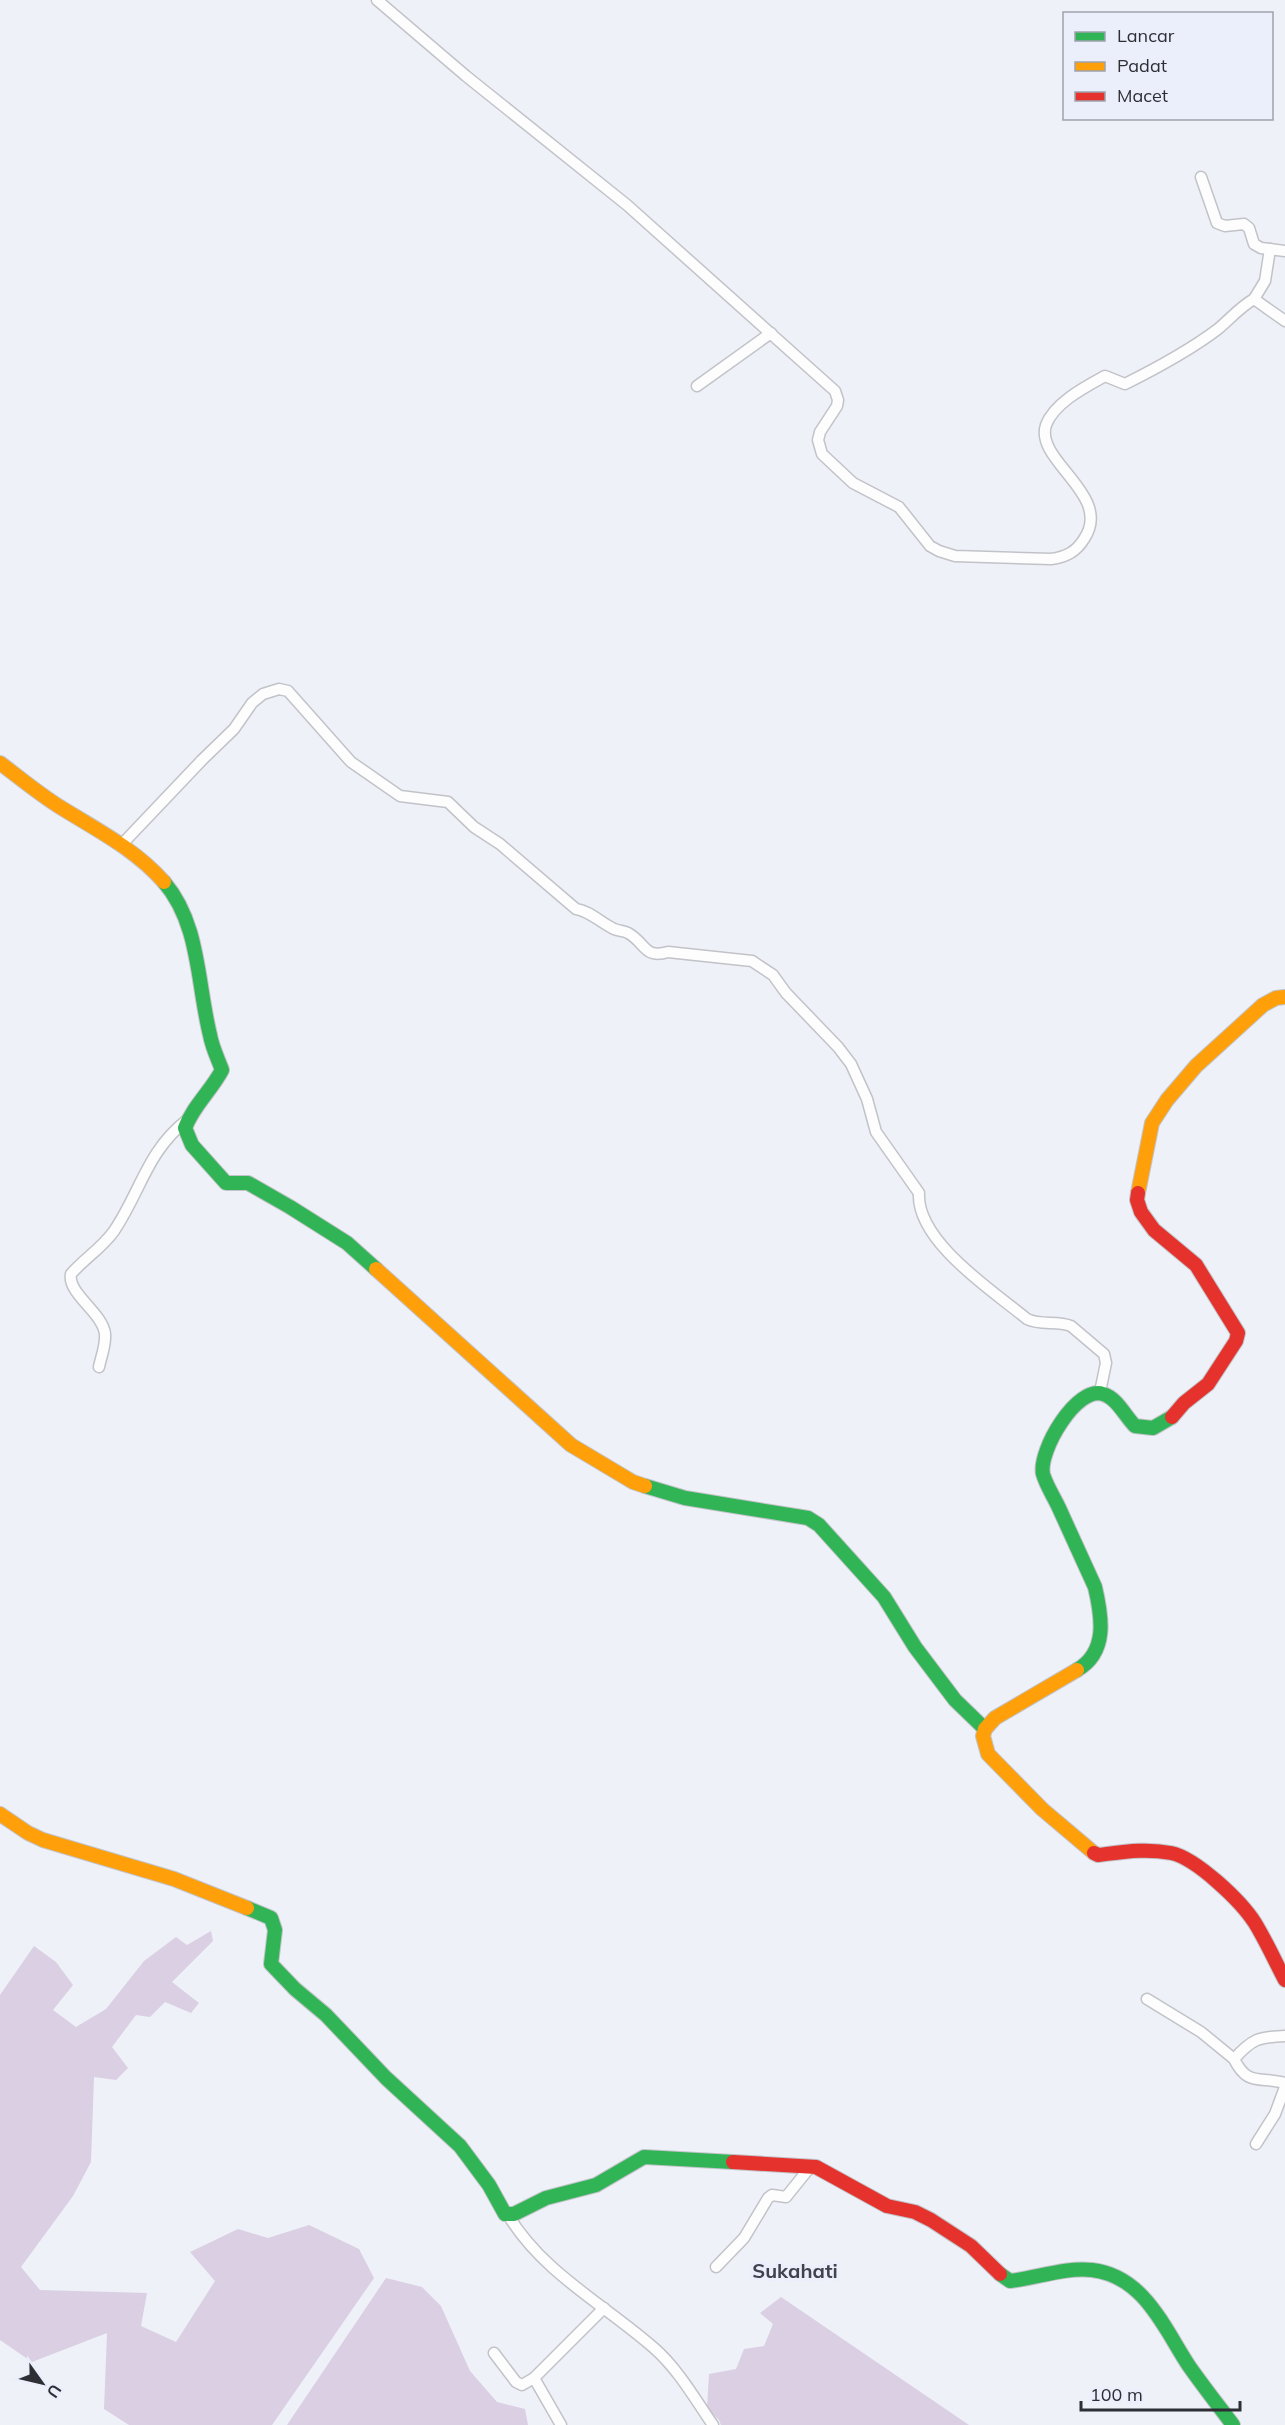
<svg xmlns="http://www.w3.org/2000/svg" width="1285" height="2425" font-family="Mulish,sans-serif">
<style>
.forest{fill:#dacfe3}
.lines{fill:none;stroke-linecap:round;stroke-linejoin:round}
.street-casing{stroke:#c1c3c8;stroke-width:13}
.fast-casing{stroke:#c1c3c8;stroke-width:16}
.slow-casing{stroke:#c1c3c8;stroke-width:16}
.jam-casing{stroke:#c1c3c8;stroke-width:16}
.street{stroke:#fdfdfe;stroke-width:10}
.fast{stroke:#30b455;stroke-width:14}
.slow{stroke:#ff9f0a;stroke-width:14}
.jam{stroke:#e5322d;stroke-width:14}
.labels{text-anchor:middle;dominant-baseline:central;stroke-width:6;stroke-linejoin:round;paint-order:stroke}
.quarter-label{font-size:20px;font-weight:bold;fill:#40434d;stroke:#ebeffc}
</style>
<rect width="100%" height="100%" fill="#eff1f8"/>
<!-- forest -->
<g class="forest">
<polygon points="211,1931 213,1941 172,1982 199,2003 191,2013 165,2002 150,2017 136,2015 112,2047 128,2068 116,2080 94,2077 91,2162 73,2196 21,2267 40,2290 147,2293 141,2326 176,2342 215,2281 190,2252 238,2229 268,2238 309,2225 359,2249 374,2278 272,2425 129,2425 104,2409 107,2333 32,2362 0,2340 0,1995 34,1946 56,1962 73,1985 53,2010 76,2027 106,2009 144,1961 176,1937 187,1945"/>
<polygon points="386,2278 422,2287 441,2306 470,2371 497,2402 525,2409 528,2425 287,2425"/>
<polygon points="781,2297 969,2425 721,2425 719,2420 707,2408 709,2374 736,2369 744,2349 764,2346 773,2324 760,2313"/>
</g>
<g class="lines">
<defs>
<g id="street">
<path d="M377,0l89,76 161,129 208,186 3,9 -1,6 -17,26 -2,8 4,14 31,29 46,24 31,39 9,5 16,5 96,3c15,-2 25,-7 33,-20 30,-44 -50,-78 -38,-114 8,-22 39,-38 59,-49l20,8c32,-16 64,-33 93,-55 12,-10 22,-22 36,-30l31,22"/>
<polyline points="1201,177 1217,223 1225,226 1244,224 1249,228 1254,244 1261,248 1285,251"/>
<polyline points="1254,299 1265,281 1270,249"/>
<polyline points="697,386 771,333"/>
<path d="M125,846l1,-6 76,-80 32,-31 18,-26 11,-9 16,-5 9,2 63,71 49,34 48,6 26,25 26,17 76,65c14,2 25,14 38,20 5,2 10,2 14,4 18,10 16,26 40,19l84,9 21,14 13,18 52,54 13,17 16,35 9,33 43,61c-3,48 74,98 108,126 14,7 30,1 44,7l33,28 2,9 -6,29"/>
<path d="M99,1367c2,-10 7,-22 6,-33 -2,-21 -38,-41 -34,-60 14,-16 31,-26 43,-43 27,-40 33,-80 73,-111"/>
<path d="M1147,1999l54,33 33,27c18,-20 24,-22 51,-23"/>
<path d="M1234,2059c14,28 25,17 51,24"/>
<polyline points="1256,2144 1275,2114 1285,2087"/>
<path d="M508,2215c35,58 96,89 146,133 24,21 41,51 59,77"/>
<polyline points="716,2267 744,2238 768,2198 772,2195 786,2197 811,2166"/>
<polyline points="494,2353 516,2382 522,2385 534,2378 604,2308"/>
<polyline points="534,2378 561,2425"/>
</g>
<g id="fast">
<path d="M164,882c36,42 33,101 46,153 2,12 8,24 12,35 -11,21 -29,36 -37,58l7,17 34,38h22l42,24 57,36 29,26"/>
<polyline points="645,1486 685,1498 808,1518 819,1525 884,1597 915,1647 955,1700 985,1729"/>
<path d="M1077,1670c31,-18 25,-53 18,-83 -12,-26 -24,-53 -36,-79 -5,-11 -13,-23 -16,-34 -5,-23 34,-89 60,-80 14,4 22,22 32,32l18,2 19,-11"/>
<polyline points="247,1908 271,1918 275,1930 271,1964 295,1989 326,2015 386,2078 460,2146 489,2185 505,2214 514,2214 546,2198 596,2185 644,2157 733,2162"/>
<path d="M1000,2274l10,7c27,-3 55,-14 82,-11 52,6 72,58 97,96 14,20 29,39 44,59"/>
</g>
<g id="slow">
<path d="M0,763c20,15 39,31 60,44 37,23 75,42 104,75"/>
<polyline points="1138,1193 1152,1123 1167,1100 1196,1066 1263,1005 1276,998 1285,997"/>
<polyline points="376,1269 571,1445 633,1482 645,1486"/>
<polyline points="1077,1670 995,1718 985,1729 983,1736 988,1754 1042,1809 1094,1853"/>
<polyline points="0,1814 28,1833 43,1840 174,1879 247,1908"/>
</g>
<g id="jam">
<polyline points="1138,1193 1137,1200 1141,1212 1154,1230 1196,1265 1238,1333 1236,1341 1208,1384 1184,1403 1172,1417"/>
<path d="M1094,1853l4,2c25,-3 48,-7 73,-2 25,5 70,48 84,70 11,18 20,38 30,57"/>
<polyline points="733,2162 816,2167 887,2206 915,2212 931,2220 971,2246 1000,2274"/>
</g>
</defs>
<!-- street casing -->
<use href="#street" class="street-casing"/>
<!-- fast casing -->
<use href="#fast" class="fast-casing"/>
<!-- slow casing -->
<use href="#slow" class="slow-casing"/>
<!-- jam casing -->
<use href="#jam" class="jam-casing"/>
<!-- street -->
<use href="#street" class="street"/>
<!-- fast -->
<use href="#fast" class="fast"/>
<!-- slow -->
<use href="#slow" class="slow"/>
<!-- jam -->
<use href="#jam" class="jam"/>
</g>
<g class="labels">
<!-- quarter labels -->
<g class="quarter-label">
<text x="795" y="2270">Sukahati</text>
</g>
</g>
<!-- legend -->
<rect x="1063" y="12" width="210" height="108" fill="#ebeffc" stroke="#9fa2ac" stroke-width="1.5"/>
<rect x="1075" y="32" width="30" height="9" fill="#30b455" stroke="#9fa2ac" stroke-width="1.5"/>
<text x="1117" y="42" font-size="18" fill="#2d2f34">Lancar</text>
<rect x="1075" y="62" width="30" height="9" fill="#ff9f0a" stroke="#9fa2ac" stroke-width="1.5"/>
<text x="1117" y="72" font-size="18" fill="#2d2f34">Padat</text>
<rect x="1075" y="92" width="30" height="9" fill="#e5322d" stroke="#9fa2ac" stroke-width="1.5"/>
<text x="1117" y="102" font-size="18" fill="#2d2f34">Macet</text>
<!-- north arrow -->
<g transform="translate(42 2383) rotate(124)" stroke="#ebeffc" stroke-width="4.5" paint-order="stroke">
<path d="M0-4.5L10 22L0 15L-10 22Z" fill="#2d2f34"/>
<text y="-9" font-size="16" font-weight="bold" text-anchor="middle" fill="#2d2f34">U</text>
</g>
<!-- scale -->
<path d="M1081 2401v9h159v-9" fill="none" stroke="#2d2f34" stroke-width="3"/>
<text x="1090" y="2401" font-size="18" fill="#2d2f34" stroke="#ebeffc" stroke-width="4.5" paint-order="stroke">100 m</text>
</svg>
